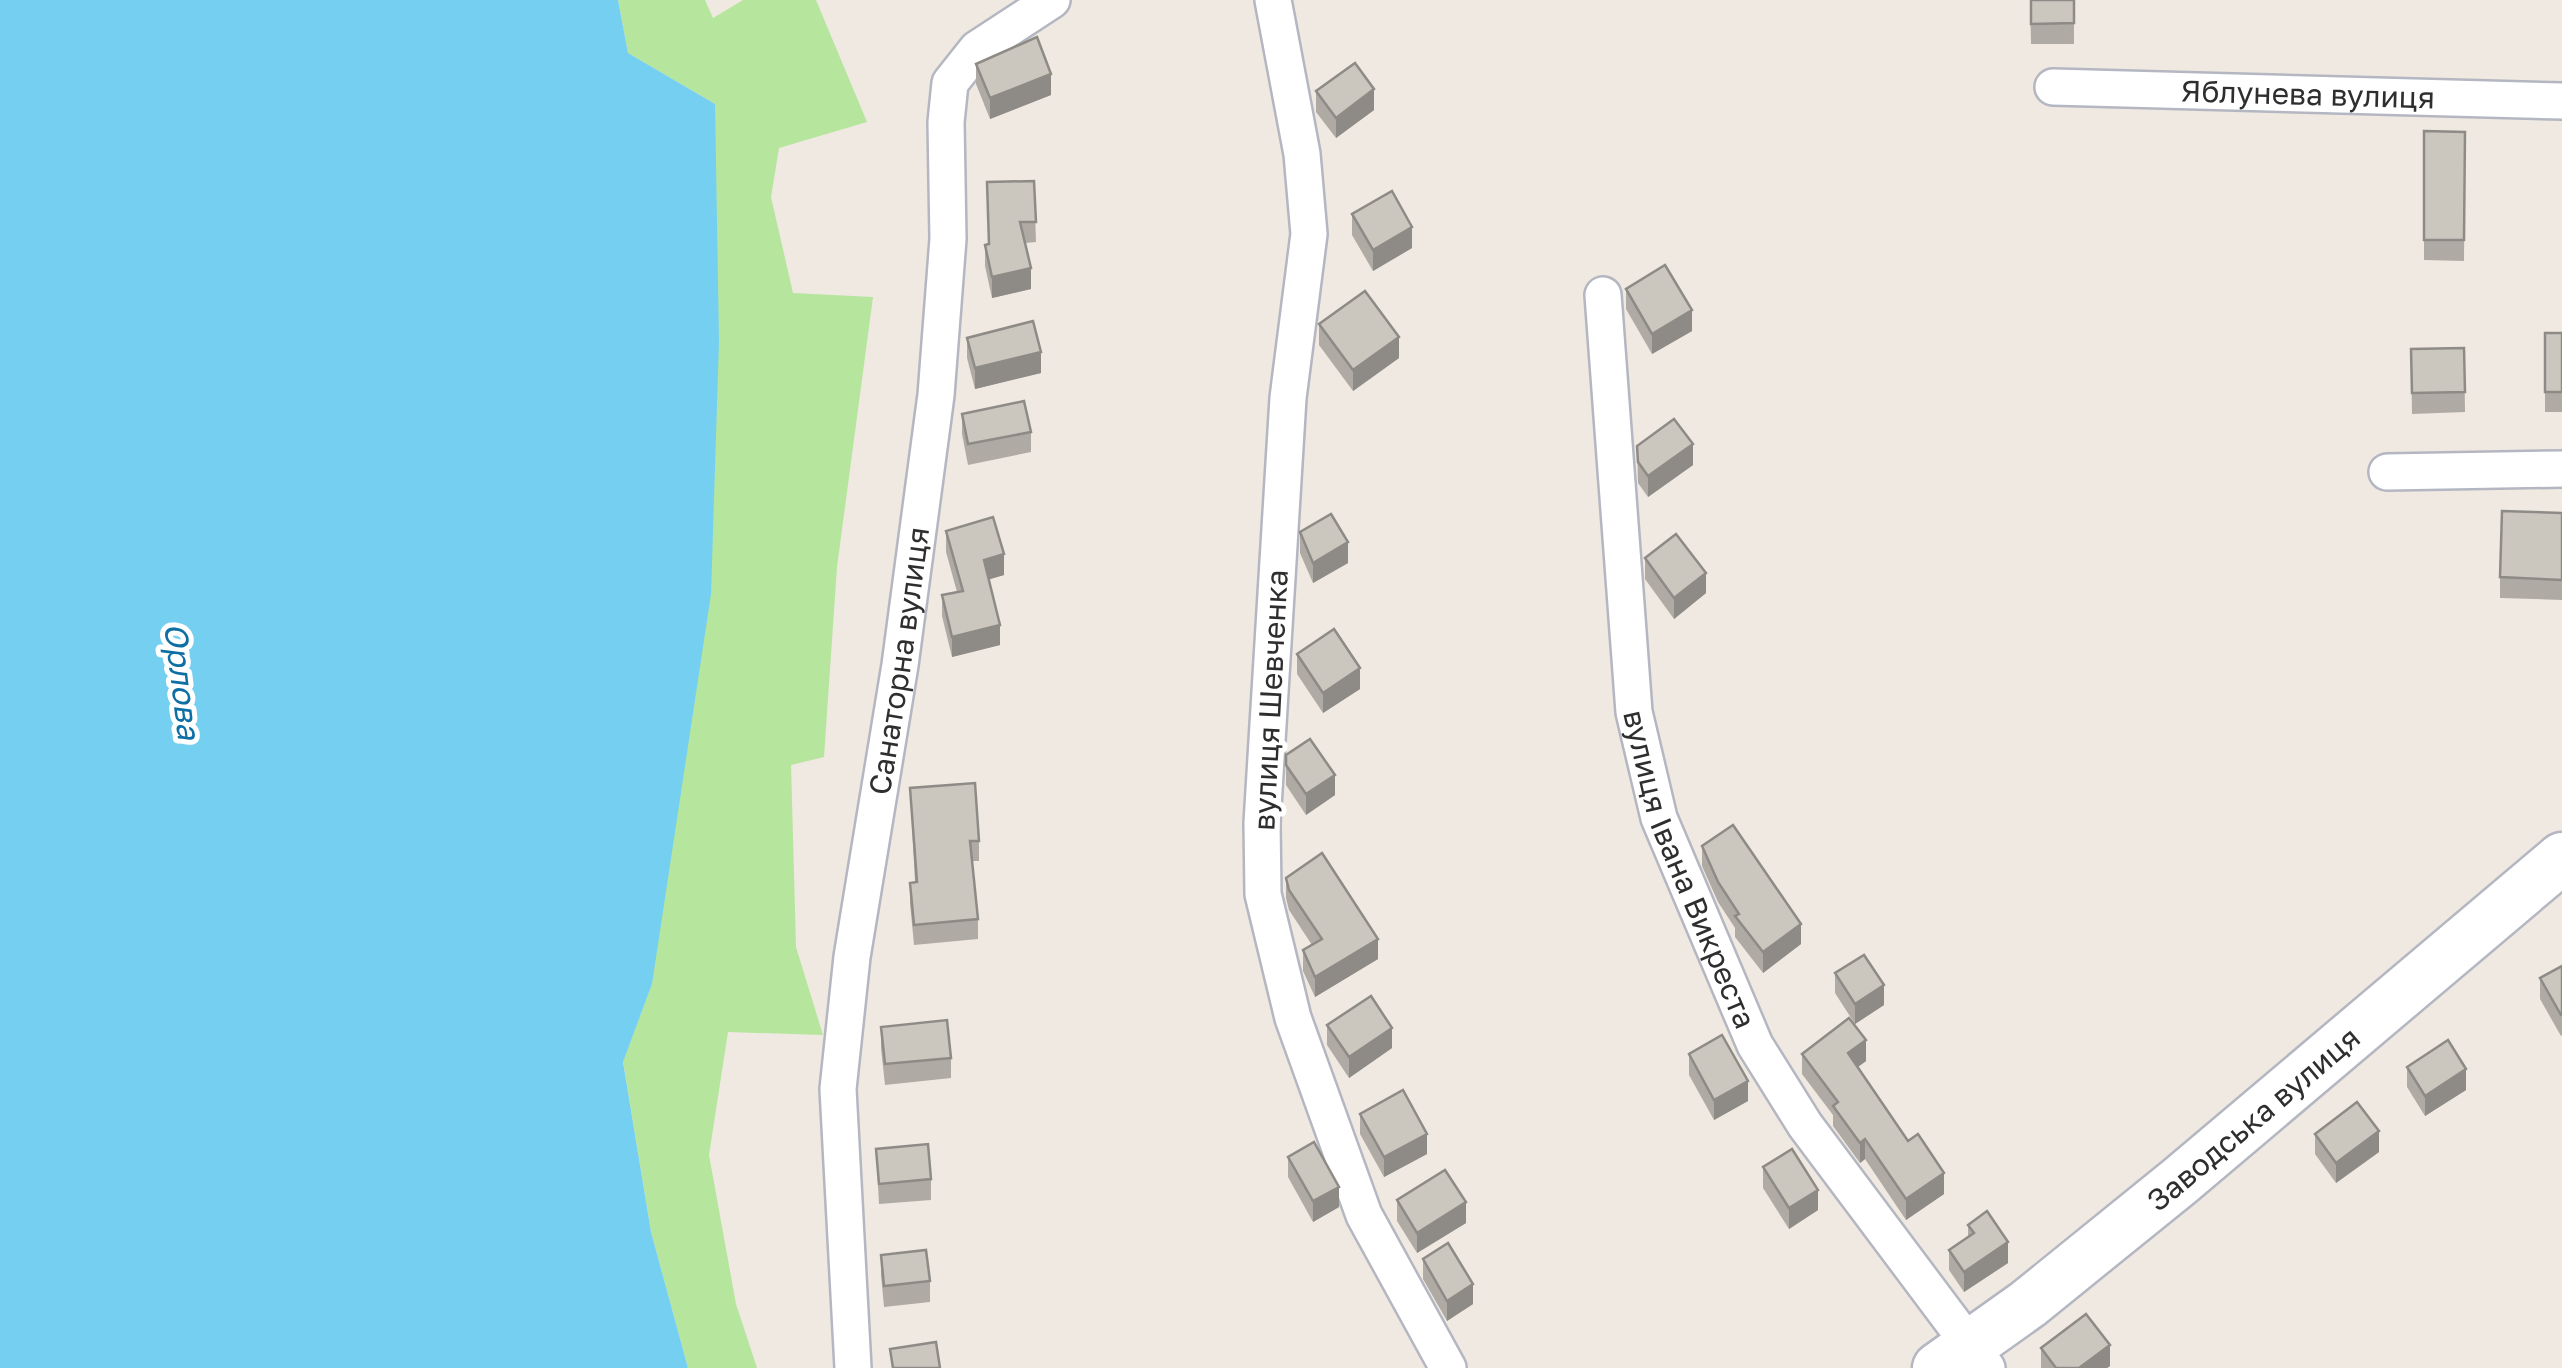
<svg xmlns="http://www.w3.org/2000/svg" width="2562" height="1368" font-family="'Golos Text',sans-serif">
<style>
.green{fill:#b6e59e}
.water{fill:#75cff0}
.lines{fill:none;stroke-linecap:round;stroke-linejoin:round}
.street-casing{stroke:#b4b7c1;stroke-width:40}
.secondary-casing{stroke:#b4b7c1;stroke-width:55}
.street{stroke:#fff;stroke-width:35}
.secondary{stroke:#fff;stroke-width:50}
.wall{fill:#afaba4}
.shaded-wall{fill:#8e8b86}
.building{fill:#cbc7bf;stroke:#8e8b86;stroke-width:2.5}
.labels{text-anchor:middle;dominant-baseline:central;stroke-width:10;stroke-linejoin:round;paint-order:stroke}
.street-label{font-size:30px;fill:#2e2e2e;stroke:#fff}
.water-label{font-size:32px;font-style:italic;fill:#0d6fa3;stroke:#fff}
</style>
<rect width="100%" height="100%" fill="#efe9e1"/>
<!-- green -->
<polygon class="green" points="618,0 705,0 713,18 743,0 816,0 867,122 779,148 771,197 793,293 873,297 837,567 824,757 791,765 796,947 823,1035 728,1032 709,1155 736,1304 757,1368 688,1368 651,1232 623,1061 652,984 715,104 628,53"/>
<!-- water -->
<polygon class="water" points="0,0 618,0 628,53 715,104 719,341 711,594 652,984 623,1062 651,1232 688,1368 0,1368"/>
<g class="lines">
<defs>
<g id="street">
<polyline points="1273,0 1302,154 1309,234 1288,398 1262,823 1263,894 1293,1018 1364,1215 1448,1368"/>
<path id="s1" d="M2053,87l509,14"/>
<path id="s2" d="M1603,295l31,417 25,106 96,227 50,80 182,243"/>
<polyline points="2387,472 2562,469"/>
<path id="s3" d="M853,1368l-15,-279 14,-132 48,-292 36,-270 12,-156 -2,-117 4,-39 27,-34 75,-49"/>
</g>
<g id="secondary">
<path id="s4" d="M1938,1368l90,-64 152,-123 382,-323"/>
</g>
</defs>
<!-- street casing -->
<use href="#street" class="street-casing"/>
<!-- secondary casing -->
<use href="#secondary" class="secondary-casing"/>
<!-- street -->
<use href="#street" class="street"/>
<!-- secondary -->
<use href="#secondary" class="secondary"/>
</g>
<!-- wall -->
<g class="wall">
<polygon points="2030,0 2074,0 2074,44 2031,44"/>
<polygon points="976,64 1051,95 990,119 976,84"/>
<polygon points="1316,91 1374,110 1336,138 1316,112"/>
<polygon points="2424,131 2465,132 2464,261 2424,260"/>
<polygon points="1034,181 1036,242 1025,243 1031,289 992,298 985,266 985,245 988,244"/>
<polygon points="1352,214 1412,248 1373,271 1352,235"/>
<polygon points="1626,289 1692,331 1652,354 1626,309"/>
<polygon points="1319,324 1399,358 1353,391 1319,345"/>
<rect x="2545" y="333" width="17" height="79"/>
<polygon points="967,338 1041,373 975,389 967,358"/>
<polygon points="2464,348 2465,412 2412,414 2411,349"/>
<polygon points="962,414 1031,432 1031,452 968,465 962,434"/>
<polygon points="1637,446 1693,465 1648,497 1638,483"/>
<polygon points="2562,513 2562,600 2500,598 2500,577"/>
<polygon points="946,531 1004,575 989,579 1000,645 952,657 942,616 942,595 957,592 946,552"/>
<polygon points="1300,532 1348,563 1313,583 1300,553"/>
<polygon points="1645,558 1706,593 1674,619 1645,579"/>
<polygon points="1297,654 1360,689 1323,713 1297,674"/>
<polygon points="1286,755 1335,795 1306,815 1286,785"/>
<polygon points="910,788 979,841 979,861 972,861 978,919 978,939 914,945 910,903 910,883 915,882"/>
<polygon points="1702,846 1801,944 1763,973 1735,937 1735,928 1718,902 1702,866"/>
<polygon points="1286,878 1378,959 1315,997 1303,971 1303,950 1312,945 1289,910 1286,898"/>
<polygon points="2562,966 2562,1035 2561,1036 2540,999 2540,978"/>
<polygon points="1835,973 1884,1005 1855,1024 1835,993"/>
<polygon points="1327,1025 1392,1048 1349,1078 1327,1045"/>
<polygon points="881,1027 951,1058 951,1078 885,1085 881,1048"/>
<polygon points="1689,1054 1748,1101 1714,1120 1689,1075"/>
<polygon points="1802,1054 1866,1061 1858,1067 1944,1194 1906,1220 1865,1159 1860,1163 1833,1126 1833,1115 1802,1074"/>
<polygon points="2407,1067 2466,1090 2425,1116 2407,1087"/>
<polygon points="1360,1114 1427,1154 1384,1177 1360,1134"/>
<polygon points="2315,1134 2379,1152 2336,1183 2315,1154"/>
<polygon points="876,1149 931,1179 931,1200 879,1204"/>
<polygon points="1288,1157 1339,1207 1313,1222 1288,1177"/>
<polygon points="1763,1167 1818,1210 1789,1229 1763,1188"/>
<polygon points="1397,1200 1466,1223 1417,1253 1397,1221"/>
<polygon points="1968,1225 2008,1263 1964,1292 1949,1270 1949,1250 1968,1237"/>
<polygon points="881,1255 930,1281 930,1302 884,1307 881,1275"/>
<polygon points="1423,1259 1473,1304 1447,1321 1423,1279"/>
<polygon points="2041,1348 2110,1366 2107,1368 2041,1368"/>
</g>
<!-- shaded-wall -->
<g class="shaded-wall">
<polygon points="1051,74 1051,95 990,119 990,98"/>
<polygon points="1374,89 1374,110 1336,138 1336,118"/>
<polygon points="1412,227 1412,248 1373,271 1373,250"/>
<polygon points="1031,268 1031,289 992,298 992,277"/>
<polygon points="1692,310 1692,331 1652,354 1652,334"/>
<polygon points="1399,337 1399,358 1353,391 1353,370"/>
<polygon points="1041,352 1041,373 975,389 975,368"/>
<polygon points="1693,444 1693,465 1648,497 1648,476"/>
<polygon points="1348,542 1348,563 1313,583 1313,563"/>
<polygon points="1004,554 1004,575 984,581 984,560"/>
<polygon points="1706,573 1706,593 1674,619 1674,598"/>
<polygon points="1000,625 1000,645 952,657 952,637"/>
<polygon points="1360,668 1360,689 1323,713 1323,693"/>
<polygon points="1335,775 1335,795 1306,815 1306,794"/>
<polygon points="1801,924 1801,944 1763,973 1763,952"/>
<polygon points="1378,939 1378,959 1315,997 1315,977"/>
<polygon points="1884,985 1884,1005 1855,1024 1855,1004"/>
<polygon points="1392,1028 1392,1048 1349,1078 1349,1057"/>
<polygon points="1866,1040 1866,1061 1848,1074 1848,1053"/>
<polygon points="2466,1069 2466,1090 2425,1116 2425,1096"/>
<polygon points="1748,1081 1748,1101 1714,1120 1714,1100"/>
<polygon points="2379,1131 2379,1152 2336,1183 2336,1163"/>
<polygon points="1427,1134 1427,1154 1384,1177 1384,1157"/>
<polygon points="1865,1139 1865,1159 1860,1163 1860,1143"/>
<polygon points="1944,1173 1944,1194 1906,1220 1906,1199"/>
<polygon points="1339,1187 1339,1207 1313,1222 1313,1201"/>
<polygon points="1818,1190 1818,1210 1789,1229 1789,1208"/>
<polygon points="1466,1202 1466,1223 1417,1253 1417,1233"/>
<polygon points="2008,1242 2008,1263 1964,1292 1964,1272"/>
<polygon points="1473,1284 1473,1304 1447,1321 1447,1301"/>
<polygon points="2110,1345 2110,1366 2107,1368 2079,1368"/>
</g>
<!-- building -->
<g class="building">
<polygon points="2031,0 2074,0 2074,23 2031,24"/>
<polygon points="1037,37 1051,74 990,98 976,64"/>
<polygon points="1355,63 1374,89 1336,118 1316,91"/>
<polygon points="2424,131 2465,132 2464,240 2424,240"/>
<polygon points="1034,181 1036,222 1020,222 1031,268 992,277 985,245 989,244 987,182"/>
<polygon points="1392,191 1412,227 1373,250 1352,214"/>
<polygon points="1665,265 1692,310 1652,334 1626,289"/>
<polygon points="1365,291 1399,337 1353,370 1319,324"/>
<polygon points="1033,321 1041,352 975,368 967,338"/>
<rect x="2545" y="333" width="17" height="59"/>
<polygon points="2464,348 2465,392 2412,393 2411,349"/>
<polygon points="1024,401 1031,432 968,444 962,414"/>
<polygon points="1674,419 1693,444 1648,476 1638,462 1637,446"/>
<polygon points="2502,511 2562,513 2562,580 2500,577"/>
<polygon points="1331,514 1348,542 1313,563 1300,532"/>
<polygon points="993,517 1004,554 984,560 1000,625 952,637 942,595 963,591 946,531"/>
<polygon points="1676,534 1706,573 1674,598 1645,558"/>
<polygon points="1334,629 1360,668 1323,693 1297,654"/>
<polygon points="1310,739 1335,775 1306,794 1286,765 1286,755"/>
<polygon points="975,783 979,841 970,841 978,919 914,925 910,883 917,882 910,788"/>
<polygon points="1733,825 1801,924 1763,952 1735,916 1739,914 1718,882 1702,846"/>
<polygon points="1322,853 1378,939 1315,977 1303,950 1322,939 1289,890 1286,878"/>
<polygon points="1864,955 1884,985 1855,1004 1835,973"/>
<polygon points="2562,966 2562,1015 2561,1015 2540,978"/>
<polygon points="1371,996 1392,1028 1349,1057 1327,1025"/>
<polygon points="1849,1018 1866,1040 1848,1053 1908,1141 1918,1134 1944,1173 1906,1199 1865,1139 1860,1143 1833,1106 1838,1102 1802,1054"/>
<polygon points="947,1020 951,1058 885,1064 881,1027"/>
<polygon points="1722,1035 1748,1081 1714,1100 1689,1054"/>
<polygon points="2448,1040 2466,1069 2425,1096 2407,1067"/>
<polygon points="1403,1090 1427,1134 1384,1157 1360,1114"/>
<polygon points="2357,1102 2379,1131 2336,1163 2315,1134"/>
<polygon points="1314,1142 1339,1187 1313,1201 1288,1157"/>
<polygon points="928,1144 931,1179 879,1184 876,1149"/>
<polygon points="1792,1149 1818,1190 1789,1208 1763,1167"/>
<polygon points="1445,1170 1466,1202 1417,1233 1397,1200"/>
<polygon points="1987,1211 2008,1242 1964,1272 1949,1250 1974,1233 1968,1225"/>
<polygon points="1448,1243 1473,1284 1447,1301 1423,1259"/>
<polygon points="926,1250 930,1281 884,1286 881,1255"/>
<polygon points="2086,1314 2110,1345 2079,1368 2056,1368 2041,1348"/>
<polygon points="936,1342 940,1368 893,1368 890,1349"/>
</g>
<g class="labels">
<!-- street labels -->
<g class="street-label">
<text stroke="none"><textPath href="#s1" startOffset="255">Яблунева вулиця</textPath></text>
<text stroke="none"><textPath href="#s3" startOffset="712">Санаторна вулиця</textPath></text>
<text transform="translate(1270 700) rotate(-87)">вулиця Шевченка</text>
<text stroke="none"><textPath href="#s2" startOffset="585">вулиця Івана Викреста</textPath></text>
<text stroke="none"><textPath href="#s4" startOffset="402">Заводська вулиця</textPath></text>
</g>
<!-- water labels -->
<g class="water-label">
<text transform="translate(183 681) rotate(83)">Орлова</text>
</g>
</g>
</svg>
